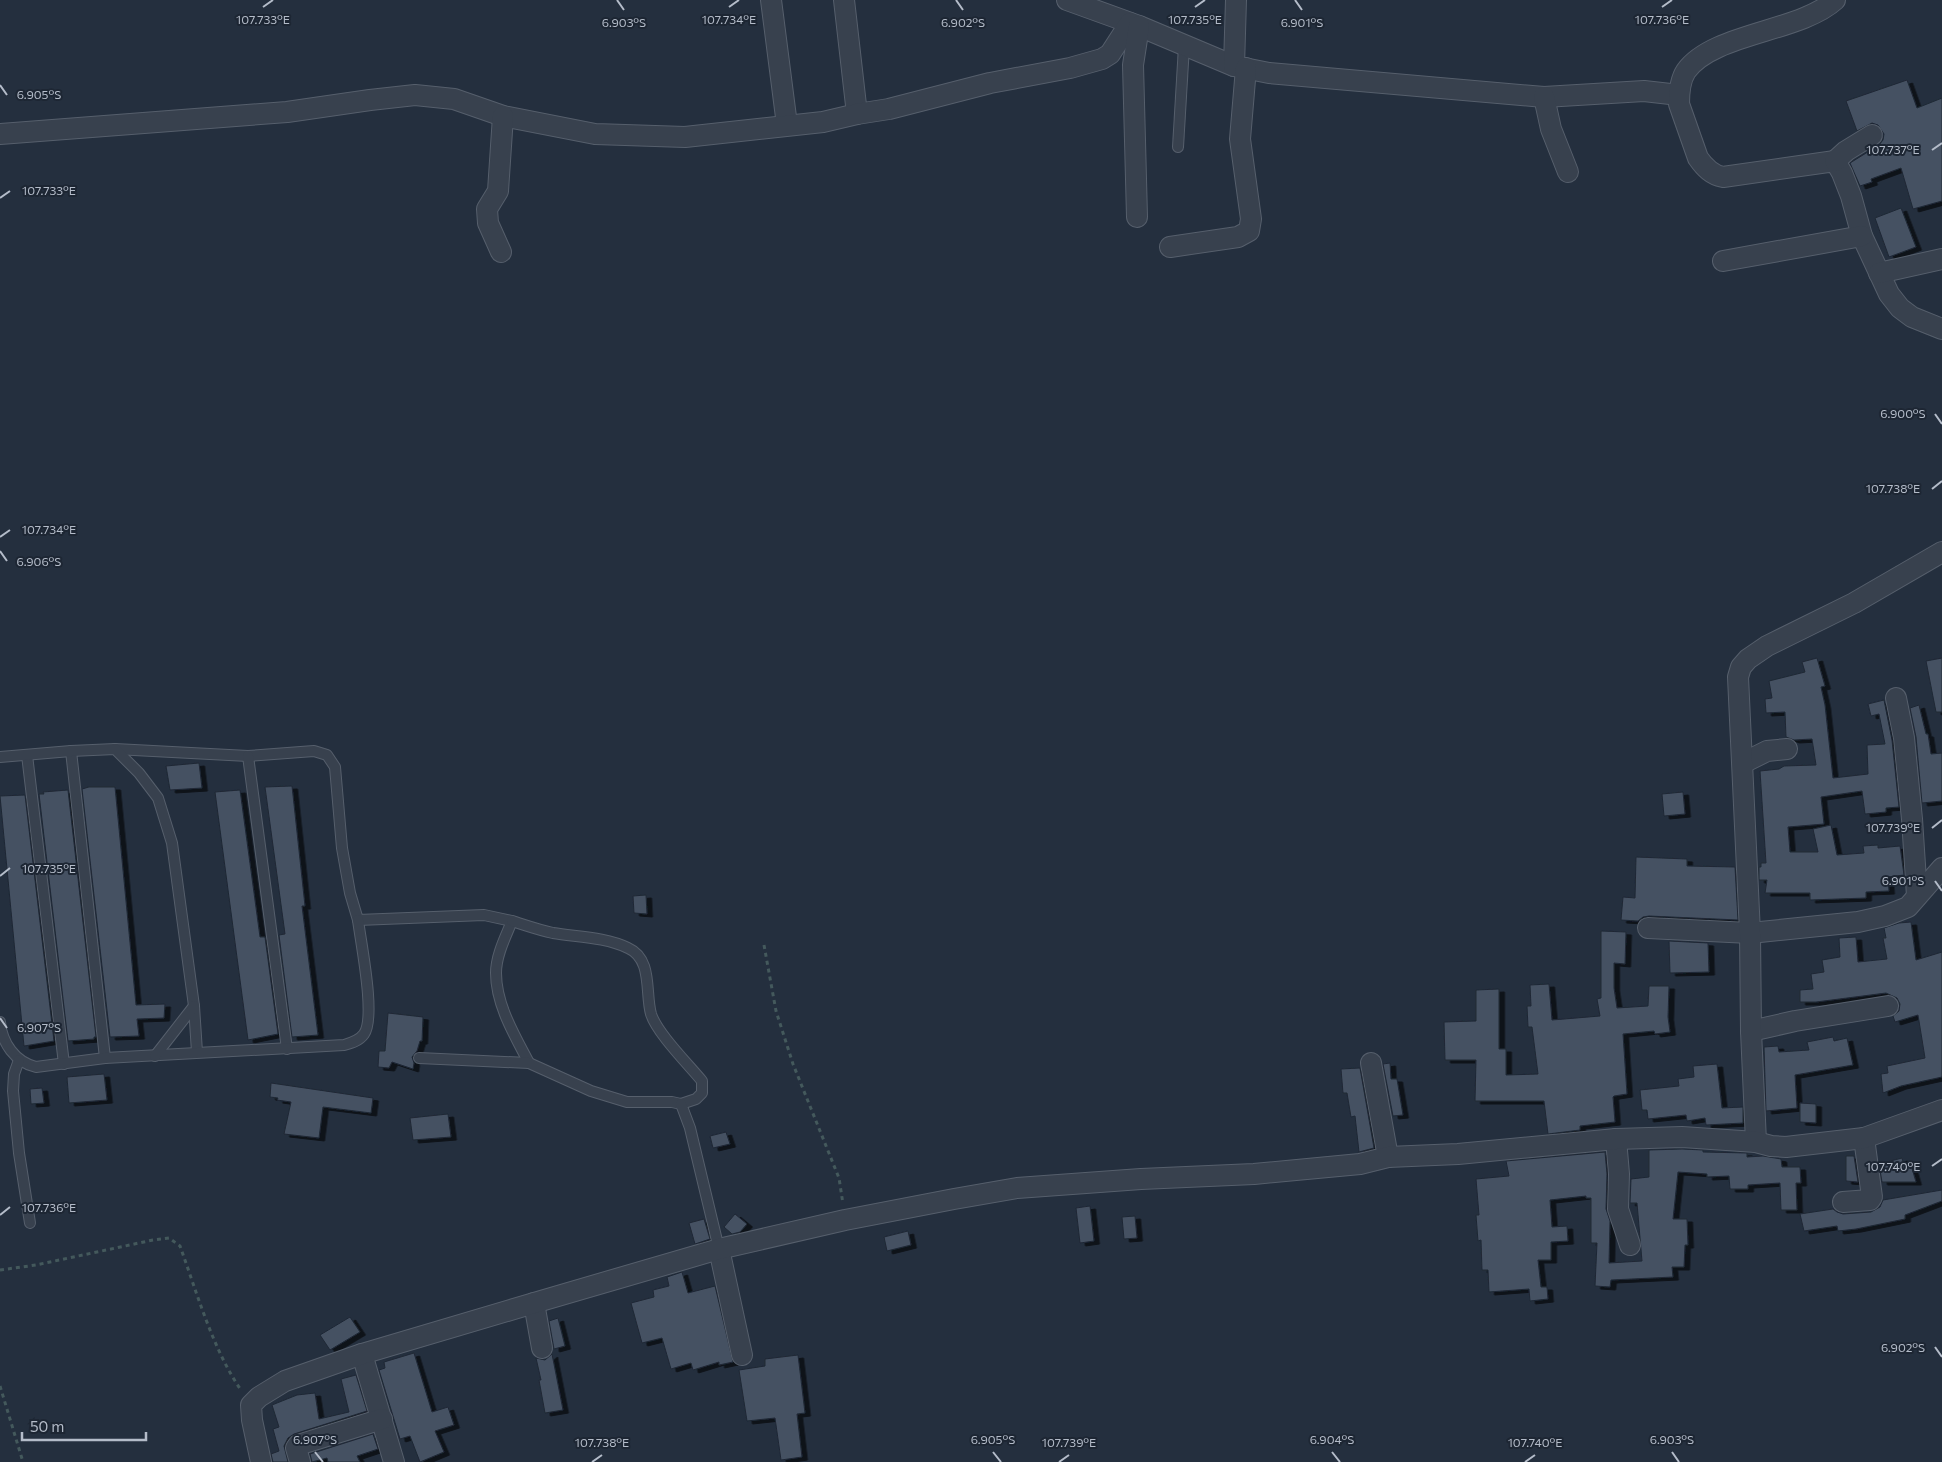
<svg xmlns="http://www.w3.org/2000/svg" width="1942" height="1462" font-family="Commissioner,sans-serif">
<style>
.building{fill:#455162;stroke:#1f2835;filter:url(#shadow)}
.lines{fill:none;stroke-linecap:round;stroke-linejoin:round}
.service-casing{stroke:#565f6c;stroke-width:12}
.minor-casing{stroke:#565f6c;stroke-width:22}
.path{stroke:#44595c;stroke-width:3;stroke-dasharray:4 4;stroke-linecap:butt}
.service{stroke:#38414e;stroke-width:10}
.minor{stroke:#38414e;stroke-width:20}
.ticks{fill:none;stroke:#b4bcc9;stroke-width:2}
.ticks-label{font-size:12px;text-anchor:middle;fill:#b4bcc9;stroke:#1d2633;stroke-width:4;stroke-linejoin:round;paint-order:stroke}
</style>
<defs>
<filter id="shadow"><feDropShadow dx="5.5" dy="3" stdDeviation="0" flood-color="#0009"/></filter>
</defs>
<rect width="100%" height="100%" fill="#242f3e"/>
<!-- building -->
<g class="building">
<polygon points="1907,80 1917,108 1942,98 1942,201 1913,209 1901,168 1871,179 1872,182 1860,186 1850,163 1879,145 1883,140 1884,134 1878,125 1872,123 1857,131 1846,101"/>
<polygon points="1901,208 1916,247 1889,257 1875,218"/>
<polygon points="1817,658 1825,686 1821,687 1825,705 1833,778 1868,774 1867,745 1885,744 1879,714 1871,716 1868,704 1884,700 1892,740 1899,807 1886,808 1886,812 1865,814 1862,791 1821,797 1824,824 1788,827 1790,852 1818,852 1813,829 1831,825 1837,855 1864,853 1863,846 1878,845 1878,848 1900,846 1904,875 1888,877 1889,891 1866,892 1866,898 1810,900 1810,893 1765,893 1767,880 1759,880 1759,867 1761,867 1761,863 1766,863 1760,771 1779,769 1784,766 1816,765 1812,739 1794,740 1786,737 1785,712 1766,713 1765,699 1772,698 1769,681 1805,672 1802,662"/>
<polygon points="1942,658 1942,712 1936,712 1926,661"/>
<polygon points="1919,705 1926,734 1928,734 1931,754 1942,753 1942,801 1922,803 1916,737 1910,708"/>
<polygon points="199,763 202,788 170,790 166,766"/>
<polygon points="292,786 305,906 302,906 318,1035 292,1037 279,935 285,934 265,787"/>
<polygon points="89,787 115,787 136,1005 165,1004 164,1018 137,1019 139,1036 110,1037 82,789"/>
<polygon points="68,790 96,1037 94,1037 94,1039 68,1041 39,794 44,794 43,792"/>
<polygon points="240,790 260,937 265,937 278,1034 248,1040 215,792"/>
<polygon points="1683,792 1685,814 1664,816 1662,794"/>
<polygon points="25,795 54,1041 24,1046 0,796"/>
<polygon points="1636,857 1687,859 1687,866 1735,867 1738,920 1649,916 1643,917 1638,921 1621,920 1623,897 1635,898"/>
<polygon points="646,895 647,914 634,913 633,896"/>
<polygon points="1911,922 1916,960 1942,952 1942,1077 1901,1086 1883,1093 1881,1074 1888,1073 1887,1066 1925,1058 1918,1015 1895,1022 1893,1016 1899,1011 1900,1004 1897,998 1886,993 1816,1002 1800,1002 1800,990 1813,989 1811,974 1824,972 1822,960 1840,957 1839,938 1856,937 1858,962 1887,959 1883,938 1886,938 1884,928 1899,923"/>
<polygon points="1601,931 1626,932 1625,964 1614,963 1614,988 1617,1008 1648,1006 1649,986 1669,986 1668,1017 1670,1032 1655,1034 1654,1031 1623,1034 1627,1094 1614,1096 1613,1097 1615,1122 1580,1126 1580,1130 1548,1134 1544,1101 1475,1101 1476,1060 1445,1060 1444,1022 1476,1021 1476,990 1499,989 1499,1049 1506,1049 1506,1075 1538,1074 1532,1027 1528,1027 1527,1006 1531,1006 1530,985 1549,984 1552,1020 1600,1016 1597,999 1601,998"/>
<polygon points="1669,941 1708,943 1709,972 1670,973"/>
<polygon points="388,1013 423,1017 422,1041 420,1041 417,1051 412,1057 414,1063 413,1069 392,1062 389,1068 378,1067 379,1051 385,1051"/>
<polygon points="1833,1037 1834,1041 1847,1038 1853,1065 1795,1075 1797,1108 1766,1111 1764,1047 1778,1046 1779,1052 1809,1050 1807,1042"/>
<polygon points="1390,1063 1391,1079 1397,1079 1403,1115 1393,1116 1383,1064"/>
<polygon points="1717,1064 1722,1108 1743,1107 1743,1123 1706,1125 1705,1118 1687,1121 1686,1115 1648,1119 1647,1110 1642,1110 1640,1090 1679,1086 1678,1079 1694,1077 1693,1066"/>
<polygon points="1360,1068 1374,1148 1359,1152 1355,1116 1351,1117 1347,1093 1343,1093 1341,1069"/>
<polygon points="104,1074 107,1100 69,1103 67,1077"/>
<polygon points="271,1083 373,1098 371,1113 323,1107 319,1138 284,1134 291,1102 277,1100 278,1098 270,1097"/>
<polygon points="42,1088 44,1103 31,1104 30,1089"/>
<polygon points="1800,1103 1816,1104 1816,1123 1800,1122"/>
<polygon points="448,1114 451,1137 413,1140 410,1118"/>
<polygon points="726,1132 730,1144 713,1148 710,1136"/>
<polygon points="1682,1149 1703,1150 1703,1152 1747,1153 1747,1157 1763,1156 1781,1159 1782,1167 1800,1167 1801,1183 1796,1183 1797,1210 1781,1210 1780,1183 1748,1185 1748,1189 1730,1189 1729,1176 1707,1177 1707,1174 1678,1172 1673,1219 1687,1219 1688,1245 1685,1245 1684,1267 1672,1267 1673,1277 1611,1280 1610,1287 1595,1286 1597,1243 1591,1243 1591,1198 1586,1198 1586,1196 1550,1200 1552,1227 1567,1226 1568,1241 1551,1242 1551,1260 1538,1260 1541,1287 1547,1287 1548,1299 1530,1301 1529,1289 1489,1292 1488,1270 1482,1270 1481,1240 1478,1241 1476,1215 1479,1215 1476,1179 1509,1176 1506,1161 1605,1152 1607,1174 1606,1209 1610,1221 1609,1263 1642,1261 1637,1203 1630,1203 1631,1179 1649,1177 1649,1150"/>
<polygon points="1846,1156 1854,1156 1858,1182 1846,1181"/>
<polygon points="1902,1158 1904,1166 1911,1165 1916,1182 1882,1182 1879,1164"/>
<polygon points="1942,1190 1942,1201 1905,1215 1905,1219 1856,1229 1838,1231 1837,1226 1804,1231 1800,1214 1833,1209 1837,1212 1843,1214 1871,1212 1880,1207 1883,1200"/>
<polygon points="1090,1206 1094,1241 1080,1243 1076,1208"/>
<polygon points="735,1214 747,1224 740,1232 732,1234 724,1227"/>
<polygon points="1135,1216 1137,1238 1124,1239 1122,1217"/>
<polygon points="704,1219 710,1239 695,1244 689,1223"/>
<polygon points="908,1231 911,1245 887,1251 884,1237"/>
<polygon points="682,1272 688,1293 715,1286 733,1362 719,1365 719,1362 693,1370 691,1363 671,1369 662,1338 642,1343 631,1303 654,1297 653,1290 669,1286 667,1277"/>
<polygon points="350,1317 360,1332 330,1350 320,1335"/>
<polygon points="558,1318 565,1346 554,1349 549,1321"/>
<polygon points="414,1353 432,1412 448,1407 454,1425 435,1431 444,1452 420,1462 410,1436 400,1439 379,1370 385,1368 384,1362"/>
<polygon points="552,1354 563,1410 545,1413 539,1380 541,1380 536,1358 545,1360"/>
<polygon points="798,1355 805,1413 797,1414 802,1457 781,1460 775,1418 747,1421 739,1370 765,1366 765,1359"/>
<polygon points="356,1375 367,1411 294,1434 288,1438 284,1446 288,1462 273,1462 271,1454 279,1451 273,1429 279,1427 272,1405 297,1395 315,1393 319,1419 349,1412 341,1379"/>
<polygon points="373,1434 378,1449 357,1456 360,1462 328,1462 327,1458 312,1462 310,1454"/>
</g>
<g class="lines">
<defs>
<g id="service">
<polyline points="1178,147 1184,46"/>
<path d="M115,749l133,7 66,-5 13,4 8,12 7,81 8,45 8,27 126,-5 28,6c-6,15 -16,34 -16,52 0,32 19,63 33,90"/>
<polyline points="71,751 105,1058"/>
<polyline points="27,755 64,1064"/>
<polyline points="248,756 287,1049"/>
<polyline points="0,757 71,751 115,749 139,773 158,798 172,843 194,1006 197,1052"/>
<path d="M0,1022c2,21 15,40 36,45l69,-9 239,-13c7,-2 15,-4 20,-11 12,-17 -3,-90 -6,-114"/>
<polyline points="155,1056 194,1006"/>
<path d="M419,1058l110,5 62,28 36,11h45l9,2 15,-5 6,-6v-12c-14,-17 -45,-48 -51,-67 -6,-21 2,-55 -23,-66 -23,-11 -51,-11 -75,-15 -14,-3 -28,-8 -41,-12"/>
<polyline points="19,1060 14,1074 13,1091 19,1153 30,1223"/>
<polyline points="681,1104 690,1128 719,1249"/>
</g>
<g id="minor">
<polyline points="771,0 787,125"/>
<polyline points="844,0 857,114"/>
<polyline points="1067,0 1139,26 1234,66 1269,73 1544,97 1644,91 1679,95"/>
<path d="M1835,0c-35,32 -122,33 -149,71 -6,9 -7,22 -7,33l19,54c7,10 14,17 25,19l112,-16 7,12 9,23 11,40 27,58 11,14 12,9 30,12"/>
<polyline points="1234,66 1236,0"/>
<polyline points="1544,97 1551,129 1568,172"/>
<polyline points="0,134 287,112 370,100 415,95 454,99 503,116 595,134 685,137 823,122 857,114 889,109 990,83 1070,68 1102,59 1110,54 1130,23"/>
<polyline points="1835,161 1846,151 1872,135"/>
<polyline points="1137,217 1133,65 1139,26"/>
<polyline points="1170,247 1238,237 1249,231 1251,219 1240,139 1246,68"/>
<polyline points="501,252 488,223 487,209 498,191 503,116"/>
<polyline points="1723,261 1862,236"/>
<polyline points="1879,273 1942,259"/>
<polyline points="1896,698 1904,738 1912,819 1917,896"/>
<polyline points="1743,763 1767,751 1787,749"/>
<polyline points="1648,928 1750,933 1858,922 1885,916 1908,907 1942,868"/>
<polyline points="1751,1031 1795,1021 1888,1006"/>
<polyline points="1371,1063 1388,1157"/>
<polyline points="1616,1139 1619,1174 1618,1209 1630,1245"/>
<polyline points="1756,1142 1751,1031 1750,933 1738,677 1741,667 1748,659 1767,646 1854,603 1942,552"/>
<polyline points="1843,1202 1870,1200 1872,1197 1864,1138"/>
<polyline points="719,1249 742,1355"/>
<polyline points="534,1303 542,1348"/>
<polyline points="362,1354 394,1462"/>
<polyline points="261,1462 252,1420 251,1405 259,1397 285,1381 362,1354 534,1303 719,1249 845,1220 954,1199 1017,1188 1141,1179 1254,1174 1360,1164 1388,1157 1458,1154 1616,1139 1682,1137 1756,1142 1771,1146 1786,1147 1864,1138 1942,1110"/>
<polyline points="300,1462 296,1448 298,1445 382,1419"/>
</g>
</defs>
<!-- service casing -->
<use href="#service" class="service-casing"/>
<!-- minor casing -->
<use href="#minor" class="minor-casing"/>
<!-- path -->
<g class="path">
<polyline points="764,945 776,1011 793,1064 839,1178 843,1204"/>
<path d="M0,1270l36,-5 117,-25 16,-2 11,8c17,47 33,104 61,144"/>
<polyline points="0,1386 23,1462"/>
</g>
<!-- service -->
<use href="#service" class="service"/>
<!-- minor -->
<use href="#minor" class="minor"/>
</g>
<!-- ticks -->
<path class="ticks" d="M617,0l7,10M956,0l7,10M1295,0l7,10M263,7l10,-7M729,7l10,-7M1195,7l10,-7M1662,7l10,-7M0,85l7,10M1932,150l10,-7M0,198l10,-7M1935,414l7,10M1932,489l10,-8M0,537l10,-7M0,551l7,10M1932,828l10,-8M0,876l10,-8M1935,881l7,10M0,1018l7,10M1932,1166l10,-7M0,1215l10,-8M1935,1347l7,10M315,1452l8,10M993,1452l8,10M1332,1452l8,10M1672,1452l7,10M592,1462l10,-7M1059,1462l10,-7M1525,1462l10,-7"/>
<g class="ticks-label">
<text x="263" y="24">107.733°E</text>
<text x="729" y="24">107.734°E</text>
<text x="1195" y="24">107.735°E</text>
<text x="1662" y="24">107.736°E</text>
<text x="963" y="27">6.902°S</text>
<text x="1302" y="27">6.901°S</text>
<text x="624" y="27">6.903°S</text>
<text x="39" y="99">6.905°S</text>
<text x="1893" y="154">107.737°E</text>
<text x="49" y="195">107.733°E</text>
<text x="1903" y="418">6.900°S</text>
<text x="1893" y="493">107.738°E</text>
<text x="49" y="534">107.734°E</text>
<text x="39" y="566">6.906°S</text>
<text x="1893" y="832">107.739°E</text>
<text x="49" y="873">107.735°E</text>
<text x="1903" y="885">6.901°S</text>
<text x="39" y="1032">6.907°S</text>
<text x="1893" y="1171">107.740°E</text>
<text x="49" y="1212">107.736°E</text>
<text x="1903" y="1352">6.902°S</text>
<text x="315" y="1444">6.907°S</text>
<text x="993" y="1444">6.905°S</text>
<text x="1332" y="1444">6.904°S</text>
<text x="1672" y="1444">6.903°S</text>
<text x="602" y="1447">107.738°E</text>
<text x="1069" y="1447">107.739°E</text>
<text x="1535" y="1447">107.740°E</text>
</g>
<!-- scale -->
<path d="M22 1432v8h124v-8" fill="none" stroke="#b4bcc9" stroke-width="2.5"/>
<text x="30" y="1432" font-size="15" fill="#b4bcc9" stroke="#1d2633" stroke-width="4" paint-order="stroke">50 m</text>
</svg>
